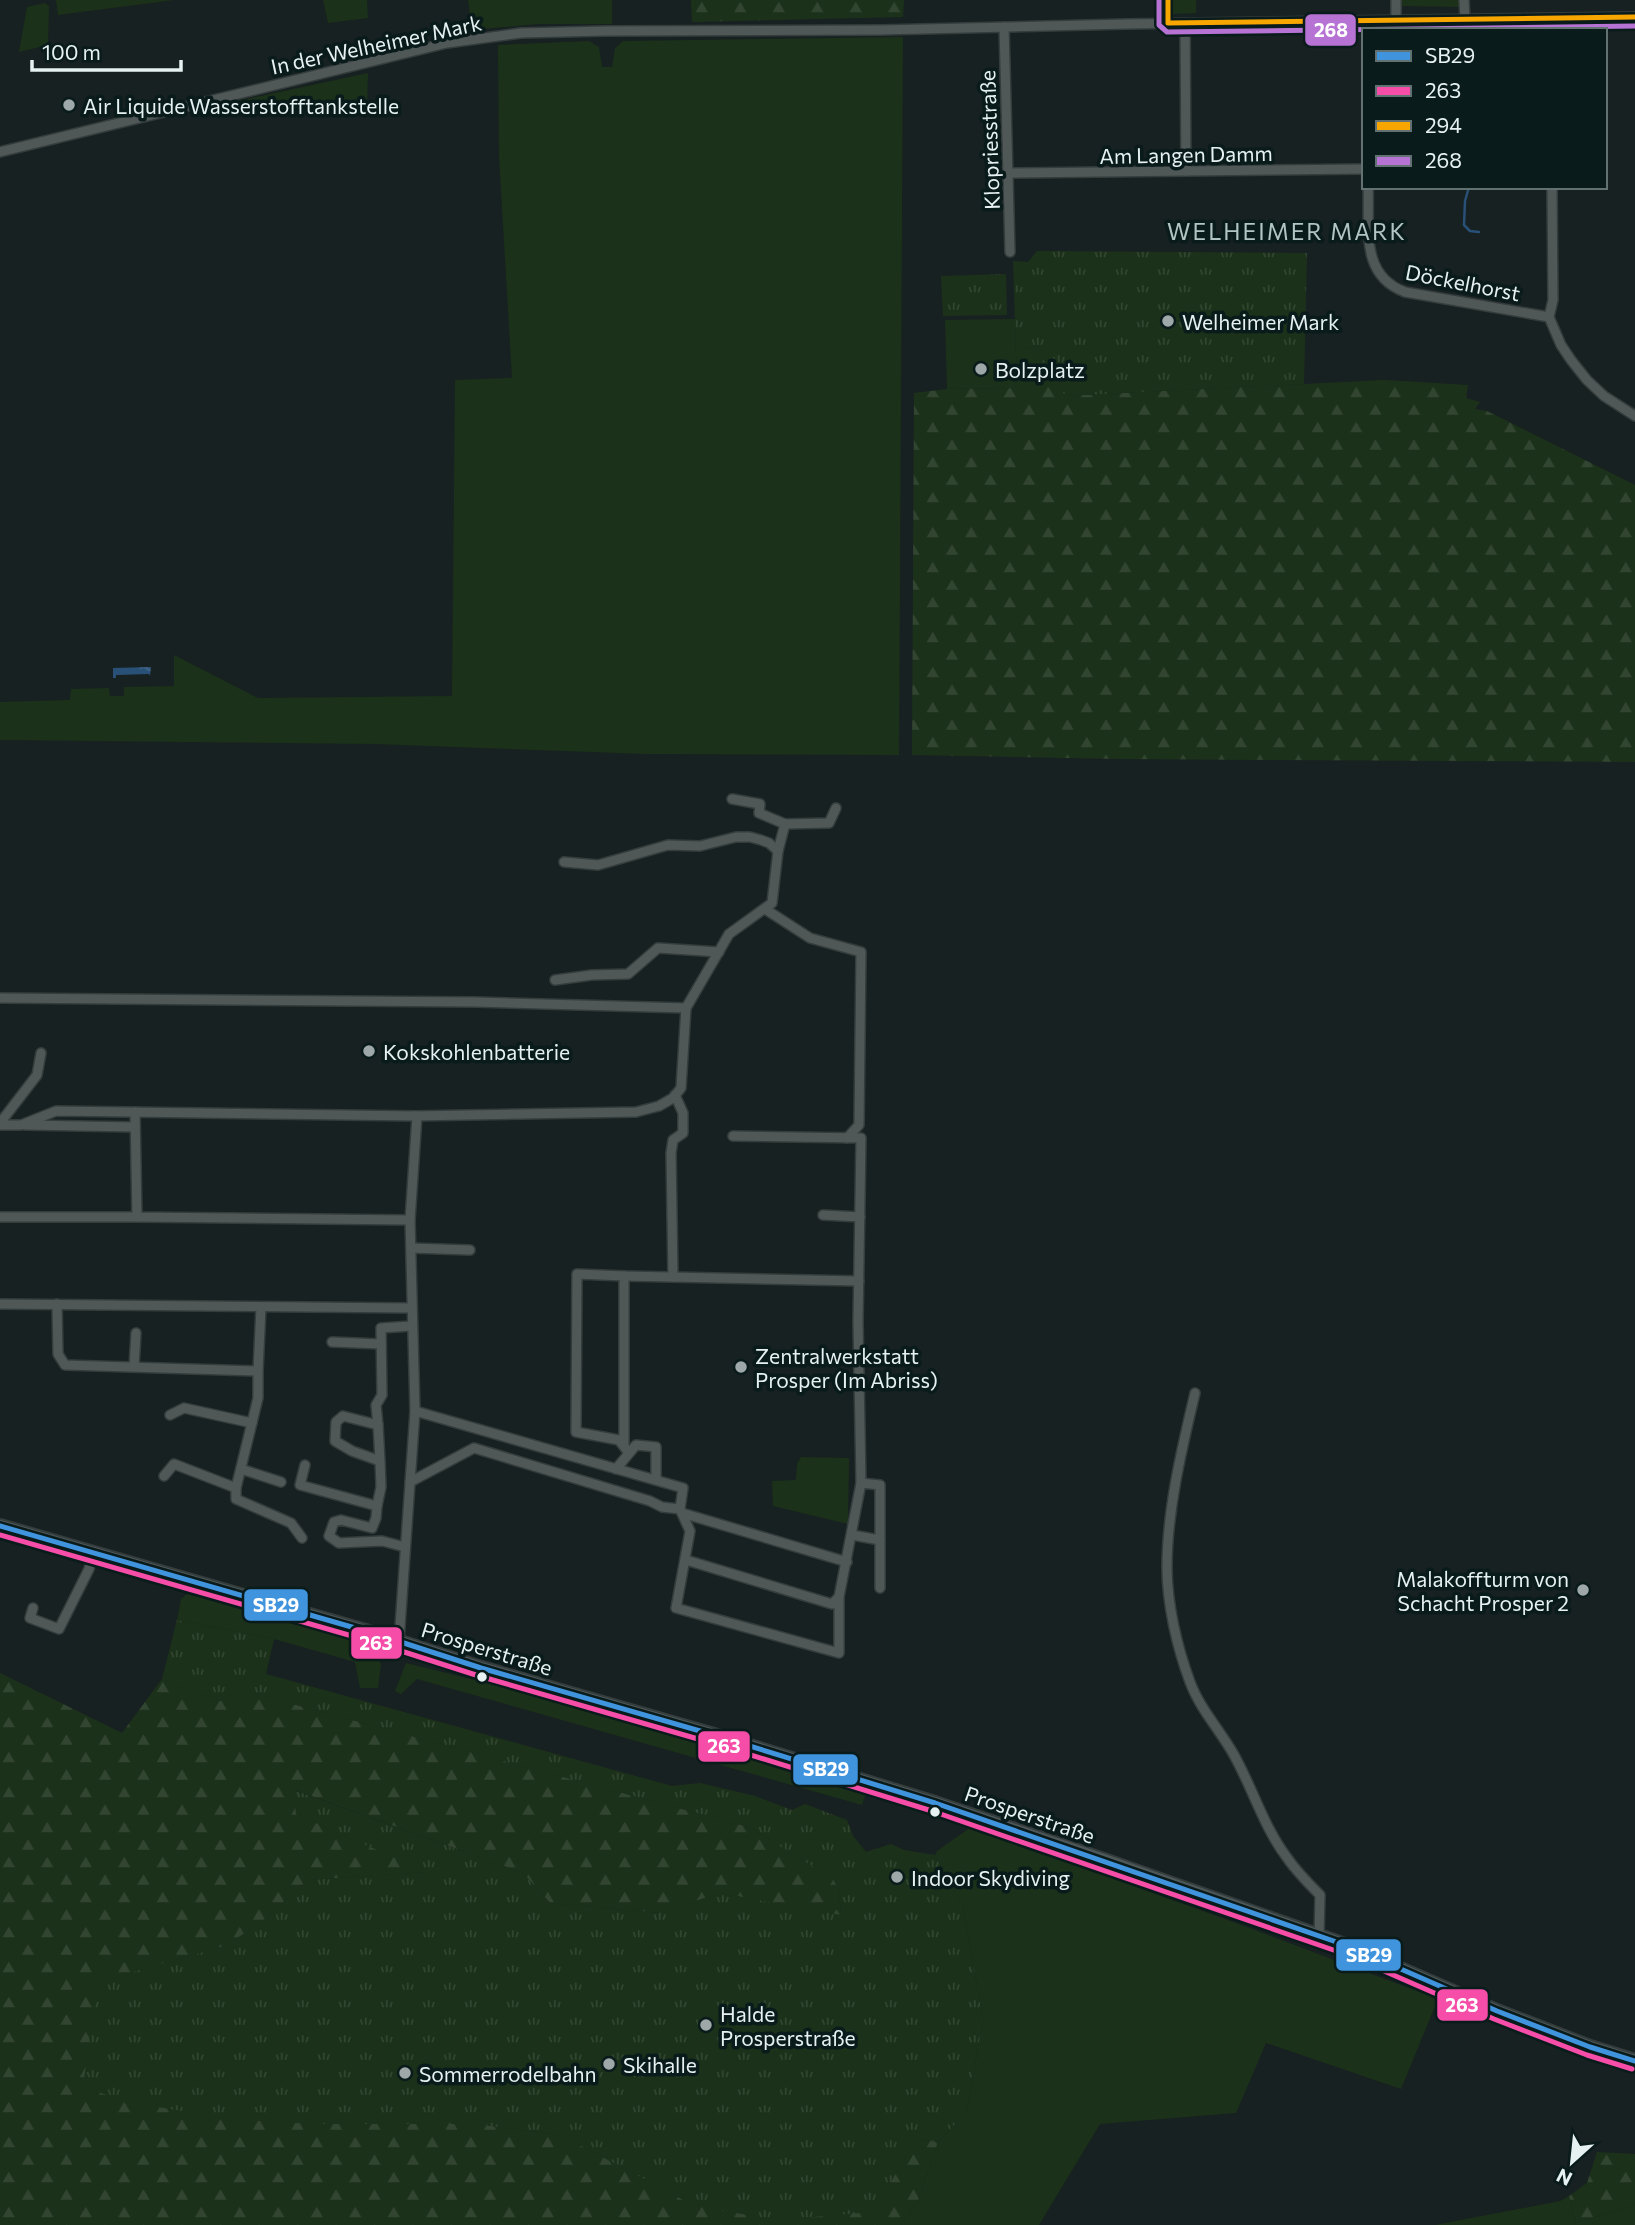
<svg xmlns="http://www.w3.org/2000/svg" width="1635" height="2225" font-family="Commissioner,sans-serif">
<style>
.grass{fill:#1c3119}
.forest{fill:url(#forest-firs)}
.park{fill:url(#park-tufts)}
.water{fill:url(#water-ripples)}
.lines{fill:none;stroke-linecap:round;stroke-linejoin:round}
.stream{stroke:#295177;stroke-width:2.5}
.minor-casing{stroke:#343c3c;stroke-width:12}
.secondary-casing{stroke:#343c3c;stroke-width:16}
.minor{stroke:#505857;stroke-width:9}
.secondary{stroke:#4e5859;stroke-width:12}
.bus-1-casing{stroke:#0a1b1b;stroke-width:10}
.bus-2-casing{stroke:#0a1b1b;stroke-width:10}
.bus-3-casing{stroke:#0a1b1b;stroke-width:10}
.bus-4-casing{stroke:#0a1b1b;stroke-width:10}
.bus-1{stroke:#4094de;stroke-width:5}
.bus-2{stroke:#f54da8;stroke-width:5}
.bus-3{stroke:#f7a600;stroke-width:5}
.bus-4{stroke:#b673d3;stroke-width:5}
.poi-dot{fill:#9ea8a8;stroke:#0a1b1b;stroke-width:2.5}
.bus-dot{fill:#e6f1f1;stroke:#0a1b1b;stroke-width:2.5}
.labels{text-anchor:middle;dominant-baseline:central;stroke-width:7;stroke-linejoin:round;paint-order:stroke}
.street-label{font-size:21px;fill:#e6f1f1;stroke:#0a1b1b}
.poi-label{font-size:21px;fill:#e6f1f1;stroke:#0a1b1b;text-anchor:start}
.neighbourhood-label{font-size:23px;letter-spacing:2px;fill:#b0c5c4;stroke:#0a1b1b}
.line-badge{stroke:#0a1b1b;stroke-width:2.5}
.badge-label{font-size:19px;text-anchor:middle;font-weight:bold;fill:#fff}
</style>
<defs>
<pattern id="forest-firs" width="22" height="20" patternUnits="userSpaceOnUse" patternTransform="scale(1.75)"><rect width="22" height="20" fill="#1c3119"/><path d="M5 1l3.5 6h-7zM16 11l3.5 6h-7z" fill="#324530"/></pattern>
<pattern id="park-tufts" width="24" height="20" patternUnits="userSpaceOnUse" patternTransform="scale(1.75)"><rect width="24" height="20" fill="#1c3119"/><path d="M3 7l-1-3M5 7V3M7 7l1-3M15 17l-1-3M17 17v-4M19 17l1-3" fill="none" stroke="#324530"/></pattern>
<pattern id="water-ripples" width="26" height="14" patternUnits="userSpaceOnUse" patternTransform="scale(1.75)"><rect width="26" height="14" fill="#295177"/><path d="M2 4q2-2 4 0t4 0M15 11q2-2 4 0t4 0" fill="none" stroke="#486a8b"/></pattern>
</defs>
<rect width="100%" height="100%" fill="#172121"/>
<!-- grass -->
<g class="grass">
<polygon points="56,0 174,0 58,15"/>
<polygon points="323,0 367,0 368,18 328,23"/>
<polygon points="468,0 612,0 612,24 539,24 472,30"/>
<polygon points="1171,0 1196,0 1196,13 1173,14"/>
<polygon points="1402,0 1459,0 1459,7 1402,6"/>
<polygon points="45,3 49,6 48,45 19,52 27,7"/>
<polygon points="903,37 899,755 646,754 374,744 0,740 0,702 70,700 71,689 109,688 110,696 124,696 124,687 174,686 174,655 258,698 452,696 455,380 512,378 499,156 498,45 589,41 599,47 602,67 612,67 615,48 623,41"/>
<polygon points="368,73 367,107 308,115 234,106 233,102"/>
<polygon points="1015,319 1017,388 947,389 945,320"/>
<polygon points="801,1457 849,1458 848,1524 773,1506 772,1481 796,1480 797,1464"/>
<polygon points="187,1594 338,1632 370,1644 381,1664 378,1688 360,1688 355,1662 274,1639 177,1620 181,1599"/>
<polygon points="406,1663 571,1704 868,1787 862,1805 417,1679 401,1694 395,1691"/>
<polygon points="971,1827 1255,1930 1438,1999 1401,2089 1266,2043 1236,2113 1100,2124 1039,2225 901,2225 918,2201 938,2142 967,2111 983,2019 963,1907 935,1855 937,1851"/>
<polygon points="1569,2196 1576,2223 1635,2204 1635,2225 1435,2225 1560,2201"/>
</g>
<!-- forest -->
<g class="forest">
<polygon points="691,0 904,0 903,17 692,22"/>
<polygon points="1036,346 1065,396 1384,380 1468,385 1466,398 1480,402 1475,409 1487,411 1635,485 1635,762 1119,759 912,755 914,393 947,389 1017,388 1016,350"/>
<polygon points="0,1673 122,1733 162,1679 220,1701 248,1692 749,1827 833,1879 839,1889 841,1916 720,1893 660,1913 550,1903 523,1873 295,1790 296,1814 428,1872 308,1880 259,1924 225,1946 98,1982 313,2124 476,2124 561,2135 695,2206 873,2212 916,2139 938,2142 918,2201 901,2225 0,2225"/>
<polygon points="1597,2152 1635,2154 1635,2204 1576,2223 1569,2196 1587,2183"/>
</g>
<!-- park -->
<g class="park">
<polygon points="1037,251 1307,253 1304,384 1065,396 1036,346 1016,350 1013,261 1028,262"/>
<polygon points="1006,274 1007,315 943,316 941,276"/>
<polygon points="177,1620 274,1639 266,1674 672,1786 700,1783 755,1796 792,1810 805,1804 847,1820 853,1836 866,1852 891,1844 904,1850 935,1855 963,1907 983,2019 967,2111 938,2142 916,2139 873,2212 778,2220 695,2206 561,2135 476,2124 313,2124 229,2119 128,2102 83,2087 97,1982 225,1946 259,1924 308,1880 427,1872 296,1814 294,1790 523,1873 550,1903 659,1913 720,1893 841,1915 839,1889 833,1879 749,1827 248,1692 220,1701 162,1679"/>
</g>
<!-- water -->
<polygon class="water" points="151,667 150,676 149,674 116,675 116,678 113,678 113,668"/>
<g class="lines">
<!-- stream -->
<polyline class="stream" points="1469,187 1465,201 1464,225 1470,231 1479,232"/>
<defs>
<g id="minor">
<polyline points="1396,0 1396,20"/>
<polyline points="1464,0 1465,19"/>
<polyline points="1185,23 1186,171"/>
<polyline points="1004,27 1010,252"/>
<polyline points="0,152 447,43 521,33 605,31 880,30 1126,24 1635,17"/>
<polyline points="1008,173 1364,169"/>
<path d="M1368,187c2,40 -9,88 37,105l144,25"/>
<polyline points="1552,187 1553,300 1549,317 1561,345 1571,360 1587,380 1604,396 1635,416"/>
<polyline points="785,824 829,823 836,808"/>
<polyline points="564,862 598,865 668,845 700,846 736,837 750,837 761,840 769,843 778,851"/>
<polyline points="765,909 810,938 861,952 859,1125 847,1138"/>
<polyline points="555,980 592,975 628,974 658,948 719,952"/>
<polyline points="0,998 476,1002 686,1008 729,934 772,903 778,851 785,824 759,813 760,804 732,799"/>
<polyline points="135,1112 137,1217 410,1220"/>
<polyline points="413,1116 636,1112 659,1106 673,1098 681,1088 686,1008"/>
<polyline points="0,1123 37,1075 41,1053"/>
<polyline points="0,1125 21,1125 56,1111 417,1116 410,1220 415,1411 399,1641"/>
<polyline points="25,1125 135,1127"/>
<polyline points="823,1215 860,1217"/>
<polyline points="0,1217 137,1217"/>
<polyline points="411,1248 470,1250"/>
<polyline points="624,1276 859,1281"/>
<polyline points="673,1277 671,1153 673,1140 683,1133 683,1113 675,1095"/>
<polyline points="0,1304 412,1308"/>
<polyline points="57,1304 58,1354 65,1365 258,1371 261,1307"/>
<polyline points="332,1342 381,1344"/>
<polyline points="134,1367 136,1333"/>
<path d="M1195,1393c-13,55 -28,117 -28,174 0,37 10,80 23,115 10,27 30,48 44,73 19,34 30,73 54,104 9,13 21,25 32,36l-1,41"/>
<polyline points="415,1411 683,1488 680,1509 690,1531 676,1608 839,1653 839,1597"/>
<polyline points="170,1415 184,1408 252,1423"/>
<polyline points="378,1425 376,1405 382,1395 381,1328 412,1326"/>
<polyline points="624,1446 624,1276 577,1274 576,1432 619,1440 629,1453"/>
<polyline points="305,1465 300,1485 377,1506 376,1518 372,1528 341,1520 334,1522 329,1536 339,1543 382,1541 405,1547"/>
<polyline points="241,1469 281,1482"/>
<polyline points="616,1469 636,1445 656,1447 656,1480"/>
<polyline points="164,1476 174,1464 236,1488 258,1398 258,1371"/>
<polyline points="410,1482 474,1448 650,1501 662,1507 680,1509"/>
<polyline points="861,1483 880,1485 880,1588"/>
<polyline points="236,1488 236,1499 291,1523 302,1538"/>
<polyline points="377,1506 381,1487 380,1461 352,1451 335,1441 336,1422 343,1416 378,1425 380,1461"/>
<polyline points="682,1513 847,1562"/>
<polyline points="852,1535 880,1540"/>
<polyline points="686,1560 832,1604 839,1597 861,1483 858,1322 861,1138 733,1136"/>
<polyline points="33,1608 30,1618 59,1629 89,1569 93,1554"/>
</g>
<polyline id="secondary" points="0,1526 376,1634 481,1668 714,1735 935,1803 1104,1860 1348,1946 1497,2011 1590,2047 1635,2061"/>
</defs>
<!-- minor casing -->
<use href="#minor" class="minor-casing"/>
<!-- secondary casing -->
<use href="#secondary" class="secondary-casing"/>
<!-- minor -->
<use href="#minor" class="minor"/>
<!-- secondary -->
<use href="#secondary" class="secondary"/>
<defs>
<polyline id="bus-1" points="0,1526 376,1634 481,1668 714,1735 935,1803 1348,1946 1497,2011 1590,2047 1635,2061"/>
<polyline id="bus-2" points="0,1535 373,1642 479,1676 712,1743 932,1811 1345,1954 1494,2019 1587,2055 1632,2069"/>
<polyline id="bus-3" points="1168,0 1168,23 1635,17"/>
<polyline id="bus-4" points="1159,0 1159,25 1167,32 1635,26"/>
</defs>
<!-- bus-1 casing -->
<use href="#bus-1" class="bus-1-casing"/>
<!-- bus-2 casing -->
<use href="#bus-2" class="bus-2-casing"/>
<!-- bus-3 casing -->
<use href="#bus-3" class="bus-3-casing"/>
<!-- bus-4 casing -->
<use href="#bus-4" class="bus-4-casing"/>
<!-- bus-1 -->
<use href="#bus-1" class="bus-1"/>
<!-- bus-2 -->
<use href="#bus-2" class="bus-2"/>
<!-- bus-3 -->
<use href="#bus-3" class="bus-3"/>
<!-- bus-4 -->
<use href="#bus-4" class="bus-4"/>
</g>
<!-- markers -->
<g class="poi-dot">
<circle cx="69" cy="105" r="7"/>
<circle cx="1168" cy="321" r="7"/>
<circle cx="981" cy="369" r="7"/>
<circle cx="369" cy="1051" r="7"/>
<circle cx="741" cy="1367" r="7"/>
<circle cx="1583" cy="1590" r="7"/>
<circle cx="897" cy="1877" r="7"/>
<circle cx="706" cy="2025" r="7"/>
<circle cx="609" cy="2064" r="7"/>
<circle cx="405" cy="2073" r="7"/>
</g>
<g class="bus-dot">
<circle cx="482" cy="1677" r="6"/>
<circle cx="935" cy="1812" r="6"/>
</g>
<g class="labels">
<!-- street labels -->
<g class="street-label">
<text transform="translate(376 44) rotate(-12)">In der Welheimer Mark</text>
<text transform="translate(989 140) rotate(-92)">Klopriesstraße</text>
<text transform="translate(1186 154) rotate(-1)">Am Langen Damm</text>
<text transform="translate(1463 282) rotate(11)">Döckelhorst</text>
<text transform="translate(487 1648) rotate(17)">Prosperstraße</text>
<text transform="translate(1030 1814) rotate(19)">Prosperstraße</text>
</g>
<!-- poi labels -->
<g class="poi-label">
<text x="83" y="105">Air Liquide Wasserstofftankstelle</text>
<text x="1182" y="321">Welheimer Mark</text>
<text x="995" y="369">Bolzplatz</text>
<text x="383" y="1051">Kokskohlenbatterie</text>
<text x="755" y="1355">Zentralwerkstatt<tspan x="755" dy="24">Prosper (Im Abriss)</tspan></text>
<text x="1569" y="1578" text-anchor="end">Malakoffturm von<tspan x="1569" dy="24">Schacht Prosper 2</tspan></text>
<text x="911" y="1877">Indoor Skydiving</text>
<text x="720" y="2013">Halde<tspan x="720" dy="24">Prosperstraße</tspan></text>
<text x="623" y="2064">Skihalle</text>
<text x="419" y="2073">Sommerrodelbahn</text>
</g>
<!-- neighbourhood labels -->
<g class="neighbourhood-label">
<text x="1287" y="231">WELHEIMER MARK</text>
</g>
</g>
<g class="line-badge">
<rect x="1304" y="13" width="53" height="34" rx="7" fill="#b673d3"/>
<rect x="243" y="1588" width="66" height="34" rx="7" fill="#4094de"/>
<rect x="350" y="1626" width="53" height="34" rx="7" fill="#f54da8"/>
<rect x="697" y="1730" width="54" height="33" rx="7" fill="#f54da8"/>
<rect x="792" y="1753" width="67" height="33" rx="7" fill="#4094de"/>
<rect x="1335" y="1938" width="67" height="34" rx="7" fill="#4094de"/>
<rect x="1436" y="1988" width="53" height="34" rx="7" fill="#f54da8"/>
</g>
<g class="badge-label">
<text x="1331" y="37">268</text>
<text x="276" y="1612">SB29</text>
<text x="376" y="1650">263</text>
<text x="724" y="1753">263</text>
<text x="826" y="1776">SB29</text>
<text x="1369" y="1962">SB29</text>
<text x="1462" y="2012">263</text>
</g>
<!-- legend -->
<rect x="1362" y="28" width="245" height="161" fill="#0a1b1b" stroke="#627171" stroke-width="2"/>
<rect x="1376" y="51" width="35" height="10" fill="#4094de" stroke="#627171" stroke-width="2"/>
<text x="1425" y="63" font-size="21" fill="#e6f1f1">SB29</text>
<rect x="1376" y="86" width="35" height="10" fill="#f54da8" stroke="#627171" stroke-width="2"/>
<text x="1425" y="98" font-size="21" fill="#e6f1f1">263</text>
<rect x="1376" y="121" width="35" height="10" fill="#f7a600" stroke="#627171" stroke-width="2"/>
<text x="1425" y="133" font-size="21" fill="#e6f1f1">294</text>
<rect x="1376" y="156" width="35" height="10" fill="#b673d3" stroke="#627171" stroke-width="2"/>
<text x="1425" y="168" font-size="21" fill="#e6f1f1">268</text>
<!-- north arrow -->
<g transform="translate(1572 2162) rotate(207)" stroke="#0a1b1b" stroke-width="5" paint-order="stroke">
<path d="M0-5L12 26L0 18L-12 26Z" fill="#e6f1f1"/>
<text y="-10" font-size="19" font-weight="bold" text-anchor="middle" fill="#e6f1f1">N</text>
</g>
<!-- scale -->
<path d="M32 60v10h149v-10" fill="none" stroke="#e6f1f1" stroke-width="3.5"/>
<text x="42" y="60" font-size="21" fill="#e6f1f1" stroke="#0a1b1b" stroke-width="5" paint-order="stroke">100 m</text>
</svg>
